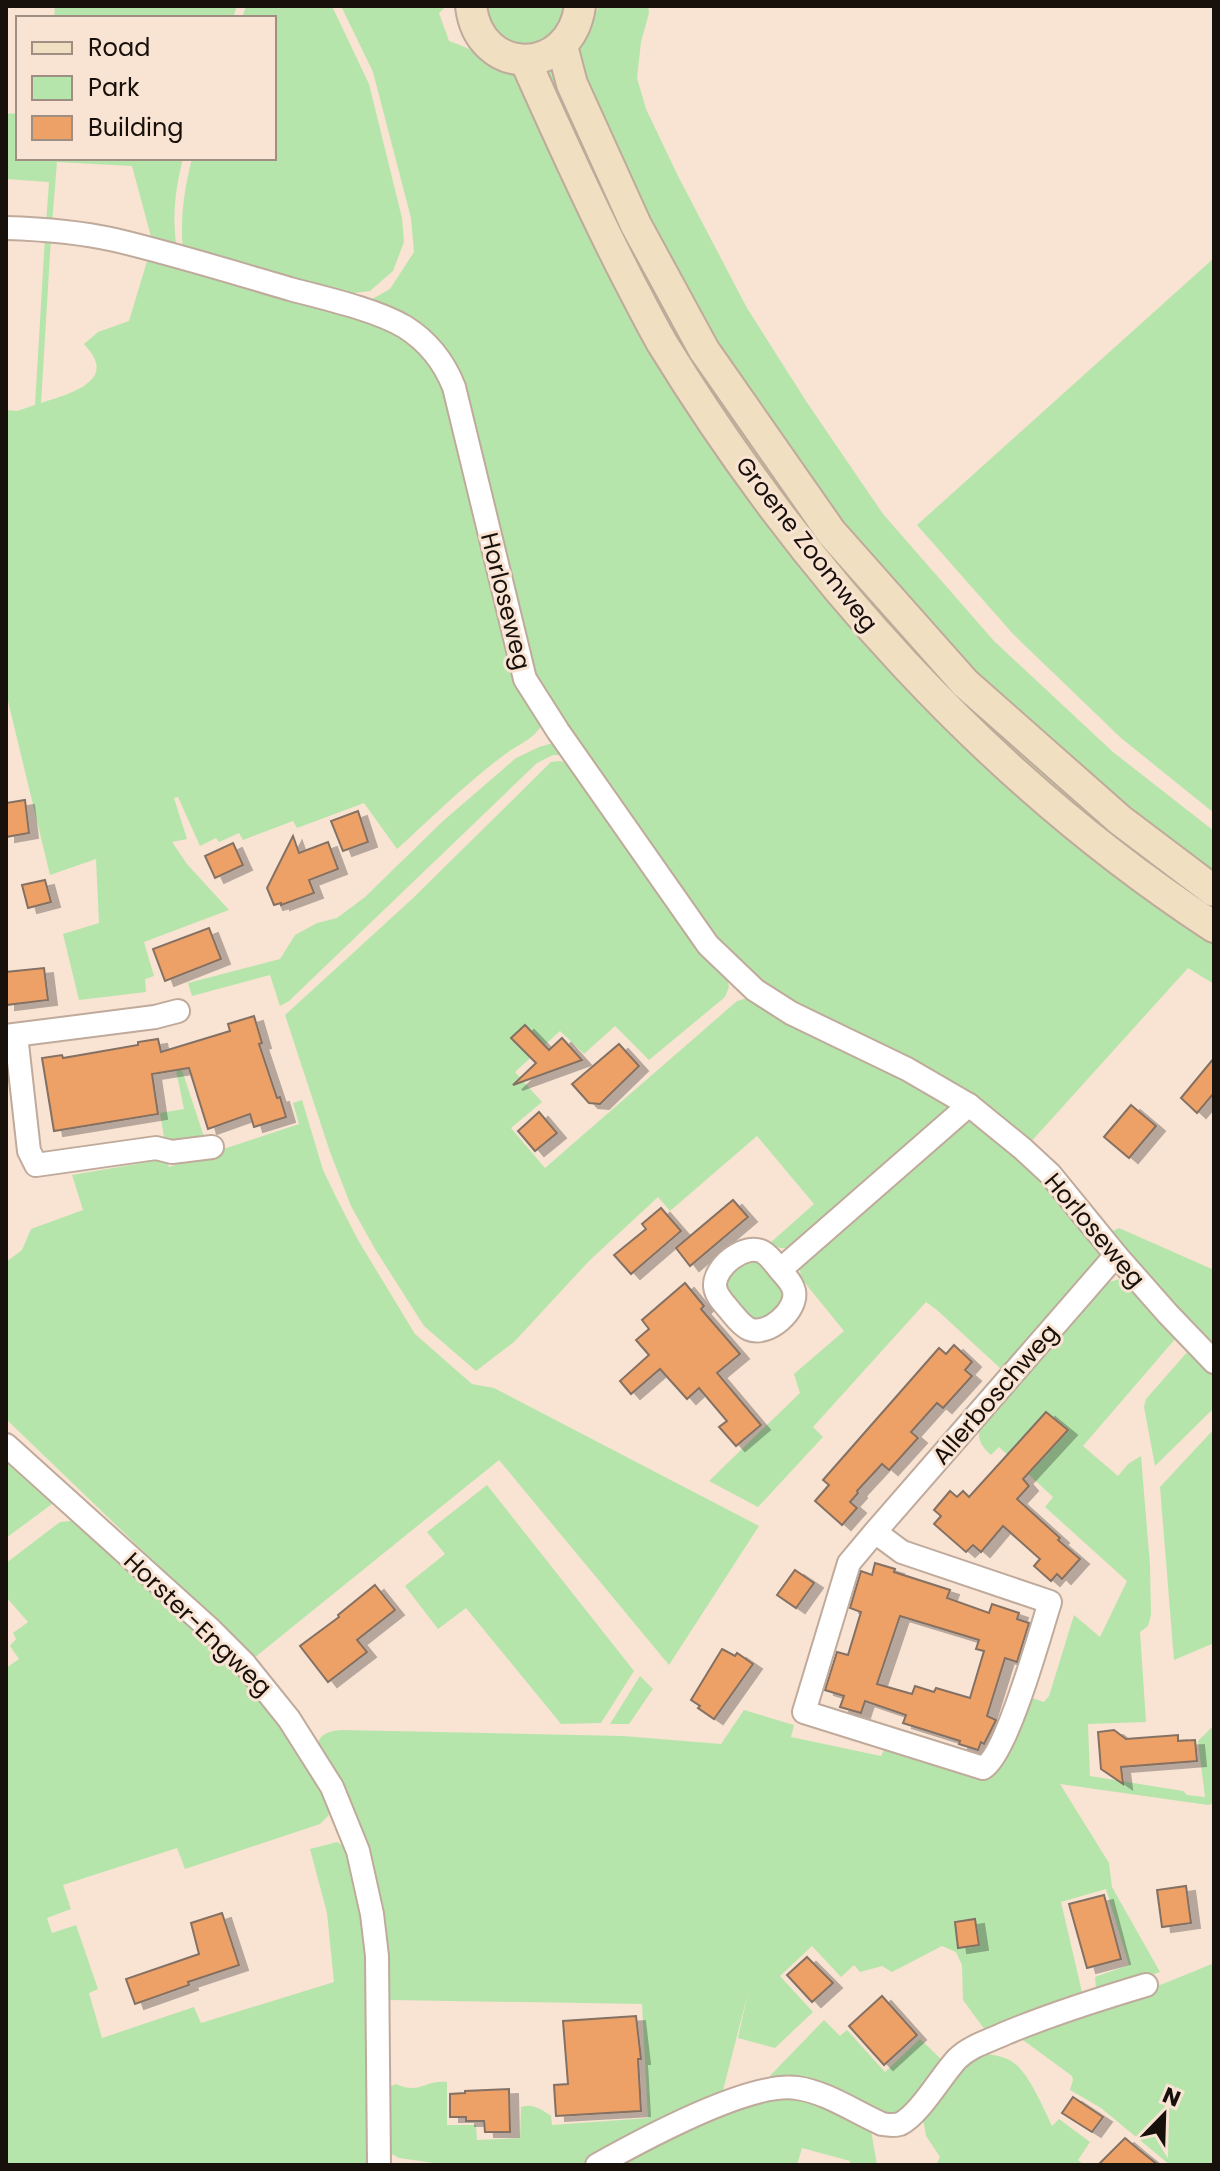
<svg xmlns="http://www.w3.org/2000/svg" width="1220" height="2171" font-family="Poppins,sans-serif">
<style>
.green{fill:#b6e5ac}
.building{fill:#eea166;stroke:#847163;stroke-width:2;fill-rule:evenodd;filter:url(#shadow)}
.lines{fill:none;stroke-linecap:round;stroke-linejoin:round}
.minor-casing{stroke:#bfaa9b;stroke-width:26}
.secondary-casing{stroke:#bfaa9b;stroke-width:34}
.minor{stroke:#fff;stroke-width:22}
.secondary{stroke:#f1dfc1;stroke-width:30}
.labels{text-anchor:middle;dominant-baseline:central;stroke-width:6;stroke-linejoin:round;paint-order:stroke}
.street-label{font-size:24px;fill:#18100b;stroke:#f9e3d3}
</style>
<defs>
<filter id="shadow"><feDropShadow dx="9" dy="5" stdDeviation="0" flood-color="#0004"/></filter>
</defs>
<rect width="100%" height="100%" fill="#f9e3d3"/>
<!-- green -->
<g class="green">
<polygon points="55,6 237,6 233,18 54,18"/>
<path d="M246,6h86l37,78 33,134 2,24 -11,29 -23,20 -33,4 -154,-44c-3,-34 1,-60 9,-93h82v-140h-32z"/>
<path d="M341,6h105l-7,7 10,28c26,9 50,22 71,39l101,204 257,366 336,290v44l-26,-16 -159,176 -236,-139 -77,-63 -178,-255 -76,-298 -95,-87 23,-13 24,-37 -3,-34 -38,-146z"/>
<path d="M485,6h80c-11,51 -68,50 -80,0z"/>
<polygon points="599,6 648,6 649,13 641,42 637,78 646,109 679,178 747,308 806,401 883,514 994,641 1113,752 1214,831 1214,878 1125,813 972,677 838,524 712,343 641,215 576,64 583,35"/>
<polygon points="558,67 829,543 1214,899 1214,918 1147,869 961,709 817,551 660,323 542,72"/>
<path d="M18,113v45h165c-8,34 -11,57 -6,92l-24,-6 -21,-78 -75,-4 -5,62 -6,-1 3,-41 -43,-3v-65z"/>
<path d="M45,237l6,1 -10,165c17,-6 65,-17 54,-43 -2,-6 -7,-11 -11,-16l14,-12 31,-11 19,-63 219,62 42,19 31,32 103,351c-6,14 -19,20 -32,28 -41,29 -77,66 -114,99l-33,-46 -67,25 -4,-7 -50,19 -4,-7 -20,9 -3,-4 -16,8 -22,-49 -4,1 13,41 -15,3 15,22 42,46 -85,32 10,34 -9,3 1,13 -67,8 -16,-66 36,-11 -3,-64 -46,16 -44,-182v-283l11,1 18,-6z"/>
<polygon points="1214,258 1214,813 1121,738 1013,634 917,525"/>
<polygon points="557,742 566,755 553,755 537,763 289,1001 280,1006 270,975 192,996 188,983 280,959 295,935 317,923 337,918 365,897 443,821 516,758 539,747"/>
<polygon points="560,761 572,764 697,943 727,979 729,987 725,997 649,1060 615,1026 584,1054 560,1031 515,1072 542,1102 511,1128 545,1168 737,1001 747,998 759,1001 885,1065 948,1104 946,1114 789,1248 780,1248 770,1243 814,1204 757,1136 670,1211 658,1197 589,1261 514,1342 476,1371 424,1326 375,1249 351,1206 330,1152 285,1015 411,900 551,762"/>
<polygon points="177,1055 205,1140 165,1143 160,1113 184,1109 173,1056"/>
<polygon points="302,1100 323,1170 337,1199 358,1240 415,1334 472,1384 494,1388 759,1526 669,1665 499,1460 254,1658 6,1419 6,1262 22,1250 31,1229 83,1210 72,1175 166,1159 169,1167 299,1124 293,1103"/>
<polygon points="973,1121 981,1123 1062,1199 1101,1252 1096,1260 1001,1369 937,1310 926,1302 813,1427 823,1437 758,1507 709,1481 800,1393 794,1374 844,1331 801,1278 800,1269 803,1260 962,1125"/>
<polygon points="1119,1228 1214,1270 1214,1351 1109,1233"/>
<path d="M745,1260h13l27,32c-4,18 -14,27 -32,29 -9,-10 -34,-28 -27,-42 4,-7 13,-13 19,-19z"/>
<path d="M1120,1279l9,3 47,56 -93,108 35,30 10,-12 13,-8 9,109 1,50 -3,11 -8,6 6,90 -58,2 2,52 93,15 4,4 18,2 -7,-56 15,-15 1,77 -6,2 -148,-21 49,79 3,24 48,85 -58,19 -6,-3 -1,-11 34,-12 -23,-76 -45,13 21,90 -3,7 -94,31 -22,-30 -1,-35 -6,-13 -14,-6 -50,26 -10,-6 -22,6 -6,-7 -13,12 -29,-31 -32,30 33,36 -38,36 -37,-10 10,-45 -27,105 -94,46 -49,21h-130l-49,-7 -11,-6 -2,-63 10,-5c25,11 27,-4 51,-2v43h29l1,15 43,-2 1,-31c12,-4 21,3 30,9l1,9 96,-7 -6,-114 -252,-4c-3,-31 -3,-63 -8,-94 -9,-56 -33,-115 -64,-162 2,-11 13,-13 23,-14l282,6 98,8 23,-34 50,15 -3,12 90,19 4,-8 102,28 28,-33 14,-46 15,5 5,-6 25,-81 26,22 27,-56 -82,-74 8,-10 -54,-50 -8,8c-11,-10 -14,-16 -11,-30l126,-142z"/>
<polygon points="1189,1350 1214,1375 1214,1408 1155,1466 1144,1407 1146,1399"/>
<polygon points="1214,1429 1214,1643 1174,1660 1160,1487"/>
<polygon points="6,1457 51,1498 52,1504 6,1538"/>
<polygon points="487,1485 634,1671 601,1723 561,1724 466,1608 438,1629 405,1586 445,1554 427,1532"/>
<path d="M70,1521h6c95,86 201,169 254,289l-2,6 -8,8 -135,45 -8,-21 -114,37 8,24 -24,9 5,15 24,-8 22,64 -9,4 13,45 92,-31 7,16 133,-41 -7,-69 -17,-64 27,-7 8,5 11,33 5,24 6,62 2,199h-363v-497l13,-9 -9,-13 6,-7 -3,-6 15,-11 -22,-25v-34l54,-41z"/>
<polygon points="640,1676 653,1689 629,1724 610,1724"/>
<path d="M1214,1963v202h-44l-69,-57 -31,-18 3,-10 -1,-4 -49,-36v-4c63,-25 129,-46 191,-73z"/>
<polygon points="824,2020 840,2036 847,2030 885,2072 920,2039 944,2062 918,2098 894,2116 762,2084"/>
<path d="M976,2054c13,0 28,1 38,9 15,11 30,46 38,63l7,-7 31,23 -12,18 6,5h-148l4,-8 -14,-21 -4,-23z"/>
<polygon points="805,2095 871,2130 877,2165 850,2165 850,2161 802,2148 797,2165 617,2165 740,2103"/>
</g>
<!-- building -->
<g class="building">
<polygon points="25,800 29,833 6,837 6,803"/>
<polygon points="358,811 368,842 343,851 331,821"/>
<polygon points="293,836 299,853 328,842 338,869 309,880 314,893 281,905 281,903 274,905 267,888"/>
<polygon points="233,843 243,865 215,878 205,856"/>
<polygon points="45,880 51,902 28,908 22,885"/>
<polygon points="209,928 221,959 165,981 153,949"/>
<polygon points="44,968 48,1000 6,1005 6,972"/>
<polygon points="254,1016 262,1043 259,1044 277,1098 280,1097 286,1117 254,1127 250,1114 208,1129 189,1068 152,1074 158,1114 54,1131 42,1058 62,1055 63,1058 138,1045 138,1042 158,1039 161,1052 230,1031 228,1024"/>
<polygon points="525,1025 549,1050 562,1038 582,1060 513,1085 536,1063 511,1038"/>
<polygon points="619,1044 639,1066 600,1104 589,1103 572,1084"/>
<polygon points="1214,1058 1214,1093 1197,1113 1181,1098"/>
<polygon points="1131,1105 1156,1126 1129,1158 1104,1137"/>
<polygon points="539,1112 557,1133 535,1151 518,1131"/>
<polygon points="733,1200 748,1217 690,1266 676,1248"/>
<polygon points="661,1208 681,1231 631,1274 614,1255 646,1229 642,1224"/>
<polygon points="685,1283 704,1306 701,1309 740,1354 717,1373 761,1425 736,1446 719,1427 727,1421 699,1388 687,1399 660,1369 631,1394 620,1381 649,1355 636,1340 649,1329 642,1320"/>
<polygon points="954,1345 972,1362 965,1370 972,1376 943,1408 937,1403 911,1432 918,1438 889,1470 882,1464 857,1491 858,1493 850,1502 857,1508 842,1525 815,1501 829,1485 823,1480 939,1348 946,1354"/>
<polygon points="1046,1412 1068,1430 1023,1479 1029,1486 1017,1499 1060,1538 1058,1540 1080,1559 1062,1579 1057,1574 1051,1581 1034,1566 1040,1559 1003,1526 981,1552 973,1545 966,1552 934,1524 941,1516 934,1510 950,1491 957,1497 963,1491 969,1497"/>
<path d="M875,1563l20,6 -1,3 56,18 -3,8 42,15 3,-9 27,9 -2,6 12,4 -12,39 -12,-4 -18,58 9,4 -12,24 -3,-2 -3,8 -19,-6 1,-3 -57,-18 3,-8 -41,-14 -4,12 -21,-6 4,-11 -19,-6 12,-38 11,3 13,-43 -11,-4 11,-37 11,4zM900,1616l79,24 -3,9 8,2 -14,47 -34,-10 -2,4 -19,-6 -3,8 -35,-10z"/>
<polygon points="795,1570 814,1583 796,1608 777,1595"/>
<polygon points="375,1585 395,1610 357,1640 367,1652 328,1682 300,1646 339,1617 338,1615"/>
<polygon points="722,1649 735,1656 737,1653 753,1664 714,1719 698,1708 700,1706 691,1700"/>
<polygon points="1114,1730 1126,1739 1178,1735 1178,1741 1195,1740 1197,1761 1121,1767 1123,1784 1101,1769 1098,1732"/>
<polygon points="1186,1886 1191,1923 1162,1927 1157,1890"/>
<polygon points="1104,1895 1121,1959 1087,1968 1069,1904"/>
<polygon points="222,1913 239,1965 188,1982 189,1985 135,2004 126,1979 199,1954 191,1923"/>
<polygon points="975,1919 979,1945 958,1948 955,1922"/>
<polygon points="807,1957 833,1983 812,2002 787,1975"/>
<polygon points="882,1996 917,2035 884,2065 849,2026"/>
<polygon points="636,2016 641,2059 638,2059 641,2111 556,2116 554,2085 568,2084 563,2021"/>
<polygon points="509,2089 510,2132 485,2132 484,2121 466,2121 466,2117 450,2117 450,2094 465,2093 465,2091"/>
<polygon points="1073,2097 1103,2117 1092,2132 1062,2113"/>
<polygon points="1125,2138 1138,2149 1158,2165 1098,2165"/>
</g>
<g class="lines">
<defs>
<g id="minor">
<path d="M6,228c36,1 73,4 109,12 59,14 117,32 175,49 34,9 87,21 115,38 24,15 39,35 49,60l71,292 33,52 150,214 47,45 36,23 116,56 62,36 54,44 27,25 66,81 52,59 46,48"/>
<polyline points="16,1035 29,1151 36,1165 156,1148 172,1152 212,1147"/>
<polyline points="6,1036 155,1017 178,1011"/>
<path d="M780,1270c-5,-6 -10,-14 -17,-18 -18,-10 -49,15 -48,34 1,11 10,18 16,26 5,6 11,14 18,17 19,8 49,-19 45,-38 -2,-9 -9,-15 -14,-21l189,-165"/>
<polyline points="6,1445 211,1630 244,1663 289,1719 332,1787 358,1851 372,1914 377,1956 379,2165"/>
<path d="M875,1532l27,20 148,50c-10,31 -43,153 -67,166l-179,-56 45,-149 26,-31 241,-277"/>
<path d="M597,2165c43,-24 153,-84 200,-77 29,4 58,24 85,36 6,1 12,2 18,0 20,-10 41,-48 57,-65 13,-13 32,-18 49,-26 46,-19 93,-34 140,-48"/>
</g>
<g id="secondary">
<path d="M471,6c8,71 99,72 109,0"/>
<polyline points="562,46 572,84 636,225 704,350 831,532 965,683 1120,820 1214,891"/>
<path d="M525,60c33,74 66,147 103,219 11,21 22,43 34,64 141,230 326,436 552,584"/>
</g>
</defs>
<!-- minor casing -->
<use href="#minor" class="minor-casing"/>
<!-- secondary casing -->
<use href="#secondary" class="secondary-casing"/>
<!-- minor -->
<use href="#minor" class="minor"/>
<!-- secondary -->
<use href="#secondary" class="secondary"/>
</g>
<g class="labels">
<!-- street labels -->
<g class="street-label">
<text transform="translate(807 544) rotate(52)">Groene Zoomweg</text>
<text transform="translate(506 601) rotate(76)">Horloseweg</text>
<text transform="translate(1095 1230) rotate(50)">Horloseweg</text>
<text transform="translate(995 1394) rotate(-49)">Allerboschweg</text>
<text transform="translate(198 1624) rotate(44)">Horster-Engweg</text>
</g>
</g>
<!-- border -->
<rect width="1220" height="2171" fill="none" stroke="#18100b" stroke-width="16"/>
<!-- legend -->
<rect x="16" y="16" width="260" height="144" fill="#f9e3d3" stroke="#9f8f83" stroke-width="2"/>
<rect x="32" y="42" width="40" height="12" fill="#f1dfc1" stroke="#9f8f83" stroke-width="2"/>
<text x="88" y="56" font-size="24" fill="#18100b">Road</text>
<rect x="32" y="76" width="40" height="24" fill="#b6e5ac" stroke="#9f8f83" stroke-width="2"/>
<text x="88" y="96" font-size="24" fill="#18100b">Park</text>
<rect x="32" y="116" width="40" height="24" fill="#eea166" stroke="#9f8f83" stroke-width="2"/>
<text x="88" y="136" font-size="24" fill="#18100b">Building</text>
<!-- north arrow -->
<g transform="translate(1164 2115) rotate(23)" stroke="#f9e3d3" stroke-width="6" paint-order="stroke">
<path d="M0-6L14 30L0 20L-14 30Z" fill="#18100b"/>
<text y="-12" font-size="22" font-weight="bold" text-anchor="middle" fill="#18100b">N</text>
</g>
</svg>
